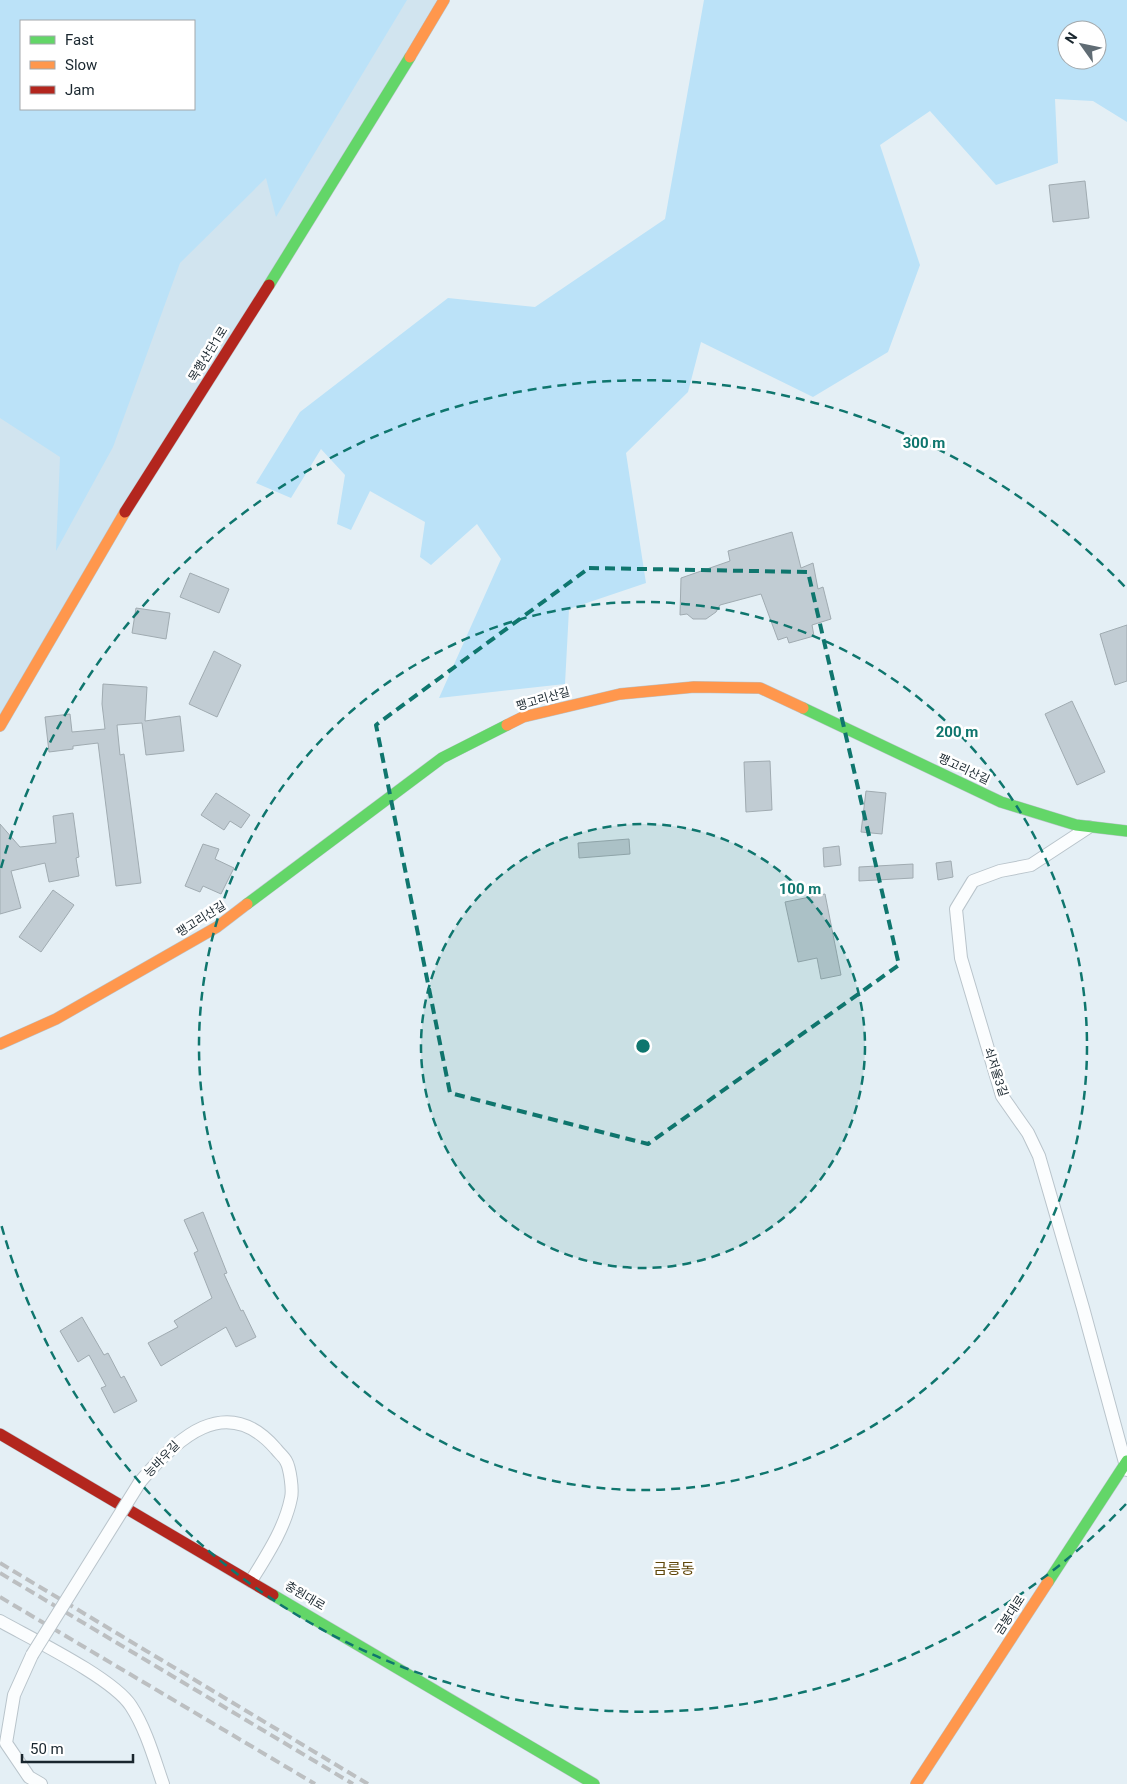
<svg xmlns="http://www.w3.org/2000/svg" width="1127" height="1784" font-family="Roboto,'Noto Sans KR',sans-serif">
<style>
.built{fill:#d1e4ef;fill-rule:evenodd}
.green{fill:#bbe2f8;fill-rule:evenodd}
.building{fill:#c1ccd3;stroke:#a0abb1}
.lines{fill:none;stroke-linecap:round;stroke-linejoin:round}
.street-casing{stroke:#b9c4cb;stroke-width:14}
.fast-casing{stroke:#b9c4cb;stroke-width:12}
.slow-casing{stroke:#b9c4cb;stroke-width:12}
.jam-casing{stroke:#b9c4cb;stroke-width:12}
.street{stroke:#fbfdfe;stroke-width:12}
.fast{stroke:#63d668;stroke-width:11}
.slow{stroke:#ff974d;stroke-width:11}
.jam{stroke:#b3261e;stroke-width:11}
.rail{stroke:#bcbfc1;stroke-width:4;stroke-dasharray:10 5;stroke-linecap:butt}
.street-bridge-casing{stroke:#b9c4cb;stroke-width:14;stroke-linecap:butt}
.street-bridge{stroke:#fbfdfe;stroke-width:12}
.marked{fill:none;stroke:#0f766e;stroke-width:4;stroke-dasharray:10 6;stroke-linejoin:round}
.ring{fill:none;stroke:#0f766e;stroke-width:2.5;stroke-dasharray:9 6}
.labels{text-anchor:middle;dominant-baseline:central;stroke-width:5;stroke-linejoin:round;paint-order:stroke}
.street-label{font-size:12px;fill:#19262e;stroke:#fff}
.quarter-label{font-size:15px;fill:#5f4608;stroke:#fff}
.centre{fill:#0f766e;stroke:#fff;stroke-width:2.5}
.ring-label{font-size:15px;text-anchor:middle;font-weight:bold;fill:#0f766e;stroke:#fff;stroke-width:5;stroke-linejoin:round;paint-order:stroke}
</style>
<rect width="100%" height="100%" fill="#e4eff5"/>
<!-- built -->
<path class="built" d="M0,0h437l-437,732zM21,21h173v88h-173z"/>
<!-- green -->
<g class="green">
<path d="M0,0h407l-131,217 -10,-39 -86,85 -67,184 -57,104 4,-94 -60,-39zM21,21h173v88h-173z"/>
<path d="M704,0h423v122l-34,-21 -38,-2 3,64 -62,22 -66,-74 -50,34 40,120 -32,87 -75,45 -112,-55 -13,50 -62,61 20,130 -77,26 -4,75 -126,14 62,-139 -24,-35 -46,41 -11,-8 5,-35 -55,-31 -19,39 -14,-6 8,-49 -24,-26 -30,49 -35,-15 44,-71 148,-114 87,9 130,-88zM1067,30h30v30h-30z"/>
</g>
<!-- building -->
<g class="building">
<polygon points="1085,181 1089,218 1053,222 1049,185"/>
<polygon points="792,532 801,568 813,563 818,589 823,587 831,619 812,625 814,636 789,643 787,637 778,640 761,594 720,605 716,612 706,619 693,619 687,614 680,615 681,578 730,561 728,551"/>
<polygon points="190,573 229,589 219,613 180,597"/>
<polygon points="136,608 170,613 166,639 132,633"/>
<polygon points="1127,625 1127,681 1115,685 1100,634"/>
<polygon points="214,651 241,665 217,717 189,704"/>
<polygon points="103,684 147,687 145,721 180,716 184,751 146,755 142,723 117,725 120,755 124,754 141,883 116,886 98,743 73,746 73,749 49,752 45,717 70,714 72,732 105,729 102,704"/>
<polygon points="1072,701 1105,772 1077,785 1045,714"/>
<polygon points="770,761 772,810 746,812 744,762"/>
<polygon points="866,791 886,793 882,834 861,832"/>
<polygon points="216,793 250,815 241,828 230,821 224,830 201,815"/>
<polygon points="73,813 79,857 76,858 79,876 49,882 45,863 11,871 21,908 0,914 0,824 20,847 56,843 53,816"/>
<polygon points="629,839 630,854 579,858 578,843"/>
<polygon points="203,844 219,849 215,859 234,868 221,894 203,886 200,892 185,886"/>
<polygon points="839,846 841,865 824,867 823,848"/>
<polygon points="951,861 953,877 938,880 936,863"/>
<polygon points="913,864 913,878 859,881 859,867"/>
<polygon points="53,890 74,905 41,952 19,937"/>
<polygon points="825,894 841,975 821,979 817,958 798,962 785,902"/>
<polygon points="203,1212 227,1273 224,1274 241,1311 243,1310 256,1337 236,1347 226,1327 161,1366 148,1343 178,1327 174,1321 212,1298 194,1253 198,1251 184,1220"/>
<polygon points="82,1317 104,1355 108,1353 121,1378 124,1376 137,1401 114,1413 101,1388 106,1386 89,1355 78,1362 60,1331"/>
</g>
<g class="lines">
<defs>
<g id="street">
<polyline points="1089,827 1031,865 1000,871 973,881 956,909 961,958 1002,1096 1028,1133 1039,1156 1083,1308 1127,1470"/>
<path d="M140,1482c36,-43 86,-91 136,-33 3,4 8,8 10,12 4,7 7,29 5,37 -6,30 -24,57 -40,83"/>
<path d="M0,1621c32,18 113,57 131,85 15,23 23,52 32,78"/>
<polyline points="32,1655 14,1695 6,1743 29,1777 41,1784"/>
</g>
<g id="fast">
<polyline points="269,285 410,57"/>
<polyline points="803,708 1001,802 1076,825 1127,831"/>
<polyline points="247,904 442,758 507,725"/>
<polyline points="1048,1582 1127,1461"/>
<polyline points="273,1595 594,1784"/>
</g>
<g id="slow">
<polyline points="410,57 444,0"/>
<polyline points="507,725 523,717 620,694 694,687 760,688 803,708"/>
<polyline points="0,726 125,512"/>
<polyline points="0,1044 56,1019 217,927 247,904"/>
<polyline points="916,1784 1048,1582"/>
</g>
<g id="jam">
<polyline points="125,512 269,285"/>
<polyline points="0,1434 273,1595"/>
</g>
</defs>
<!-- street casing -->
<use href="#street" class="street-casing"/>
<!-- fast casing -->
<use href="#fast" class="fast-casing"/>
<!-- slow casing -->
<use href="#slow" class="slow-casing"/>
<!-- jam casing -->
<use href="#jam" class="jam-casing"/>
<!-- street -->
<use href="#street" class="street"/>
<!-- fast -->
<use href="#fast" class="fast"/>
<!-- slow -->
<use href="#slow" class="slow"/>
<!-- jam -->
<use href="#jam" class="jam"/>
<!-- rail -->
<g class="rail">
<polyline points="0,1563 368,1784"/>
<polyline points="0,1573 353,1784"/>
<polyline points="0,1597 315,1784"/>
</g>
<defs>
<polyline id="street-bridge" points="32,1655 140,1482"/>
</defs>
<!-- street-bridge casing -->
<use href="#street-bridge" class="street-bridge-casing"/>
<!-- street-bridge -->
<use href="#street-bridge" class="street-bridge"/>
</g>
<!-- marked area -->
<path class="marked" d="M589,568l219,4 91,393 -251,179 -198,-51 -74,-368z"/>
<!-- distance rings -->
<circle cx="643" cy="1046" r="222" fill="#0f766e" fill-opacity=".12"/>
<g class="ring">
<circle cx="643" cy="1046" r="222"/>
<circle cx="643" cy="1046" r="444"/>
<path d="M1126 1504A666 666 0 0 1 1 1224M1 868A666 666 0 0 1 1126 588"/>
</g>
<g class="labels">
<!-- street labels -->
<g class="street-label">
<text transform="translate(208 354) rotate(-58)">목행산단1로</text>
<text transform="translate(543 699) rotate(-16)">팽고리산길</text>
<text transform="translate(964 769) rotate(25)">팽고리산길</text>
<text transform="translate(201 919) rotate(-32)">팽고리산길</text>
<text transform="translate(996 1072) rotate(72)">쇠저울3길</text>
<text transform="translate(162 1459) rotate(-46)">능바우길</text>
<text transform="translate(305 1596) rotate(31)">충원대로</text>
<text transform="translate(1010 1615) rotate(-57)">금봉대로</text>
</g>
<!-- quarter labels -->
<g class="quarter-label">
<text x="674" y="1569">금릉동</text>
</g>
</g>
<circle cx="643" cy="1046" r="8" class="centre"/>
<g class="ring-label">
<text x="924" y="448">300 m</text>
<text x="957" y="737">200 m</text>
<text x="800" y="894">100 m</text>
</g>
<!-- legend -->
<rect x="20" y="20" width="175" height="90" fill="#ffffff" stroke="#a3a8ab"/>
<rect x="30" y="36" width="25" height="8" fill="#63d668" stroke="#a3a8ab"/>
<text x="65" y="45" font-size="15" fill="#19262e">Fast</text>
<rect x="30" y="61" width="25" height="8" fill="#ff974d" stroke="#a3a8ab"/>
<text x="65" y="70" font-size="15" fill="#19262e">Slow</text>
<rect x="30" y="86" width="25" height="8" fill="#b3261e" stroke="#a3a8ab"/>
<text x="65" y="95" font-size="15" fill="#19262e">Jam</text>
<!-- north arrow -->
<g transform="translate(1082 45) rotate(303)"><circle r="24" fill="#ffffff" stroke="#a3a8ab"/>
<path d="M0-4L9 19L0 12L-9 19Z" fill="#606c74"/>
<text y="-8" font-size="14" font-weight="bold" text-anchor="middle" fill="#19262e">N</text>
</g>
<!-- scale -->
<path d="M22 1754v8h111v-8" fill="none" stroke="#19262e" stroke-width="2.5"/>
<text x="30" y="1754" font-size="15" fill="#19262e" stroke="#ffffff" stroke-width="4" paint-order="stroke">50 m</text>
</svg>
